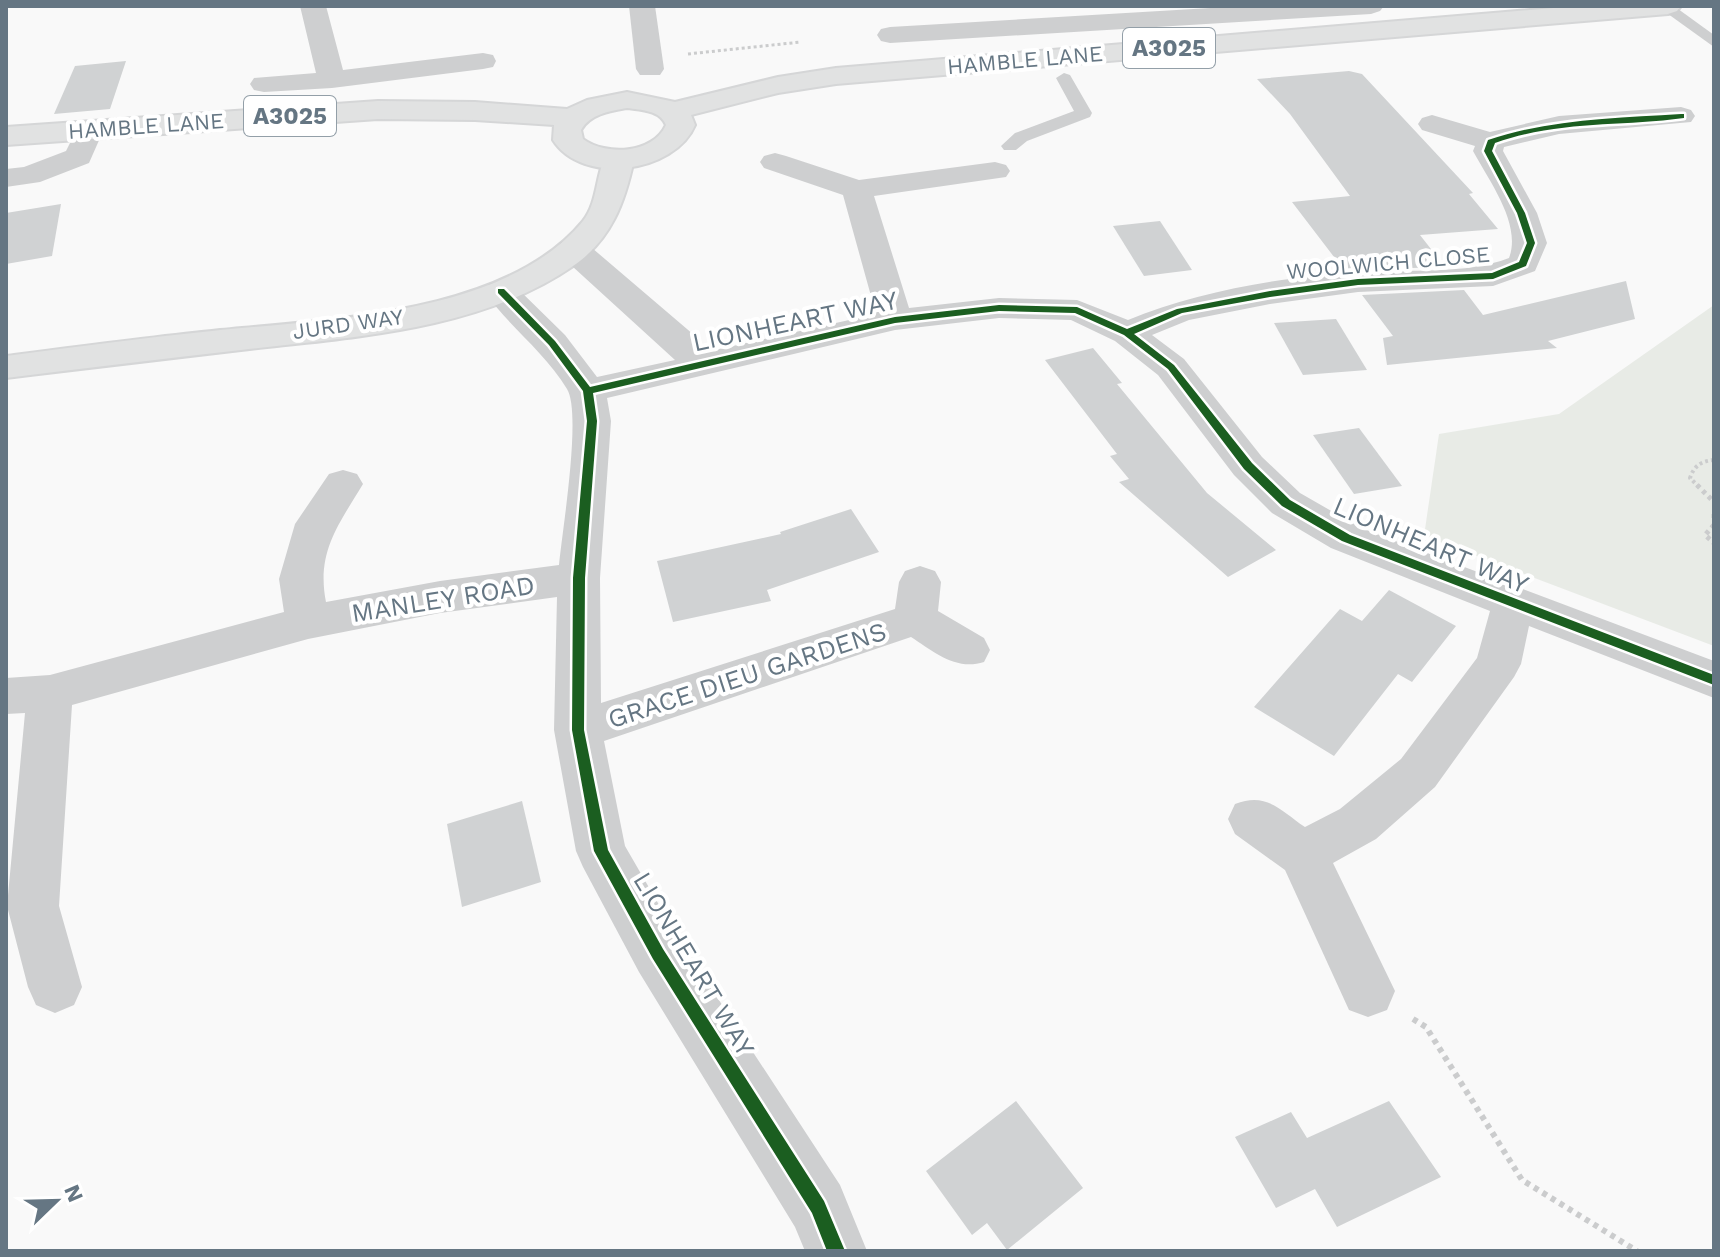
<svg xmlns="http://www.w3.org/2000/svg" width="1720" height="1257" font-family="'Work Sans',sans-serif">
<style>
.green{fill:#e8ebe6}
.building{fill:#d0d2d3}
.lines{fill:none;stroke-linecap:round;stroke-linejoin:round}
.secondary-casing{stroke:#d5d6d7;stroke-width:4}
.primary-casing{stroke:#d5d6d7;stroke-width:4}
.path-far3{stroke:#cbcccd;stroke-width:3;stroke-dasharray:3 3;stroke-linecap:butt}
.path-far2{stroke:#cbcccd;stroke-width:4;stroke-dasharray:3 3;stroke-linecap:butt}
.path-far1{stroke:#cbcccd;stroke-width:5;stroke-dasharray:4 4;stroke-linecap:butt}
.path{stroke:#cbcccd;stroke-width:6;stroke-dasharray:5 5;stroke-linecap:butt}
.lane{fill:#cecfd0;fill-rule:evenodd}
.street{fill:#cecfd0;fill-rule:evenodd}
.secondary{fill:#e1e2e2;fill-rule:evenodd}
.primary{fill:#e1e2e2;fill-rule:evenodd}
.cycleway-casing{stroke:#fff;stroke-width:5}
.cycleway{fill:#1b5e20;fill-rule:evenodd}
.labels{text-anchor:middle;dominant-baseline:central;stroke-width:8;stroke-linejoin:round;paint-order:stroke}
.far-street-label{font-size:22px;fill:#657683;stroke:#fff}
.shield{fill:#fff;stroke:#939fa8;stroke-width:2}
.shield-label{font-size:24px;font-weight:bold;fill:#657683}
.street-label{font-size:26px;fill:#657683;stroke:#fff}
</style>
<rect width="100%" height="100%" fill="#f9f9f9"/>
<!-- green -->
<polygon class="green" points="1714,305 1714,646 1424,536 1439,434 1559,414"/>
<!-- building -->
<g class="building">
<polygon points="126,61 110,109 54,114 75,66"/>
<polygon points="1349,71 1362,74 1473,193 1469,194 1498,229 1420,235 1445,267 1344,270 1292,202 1350,196 1290,114 1257,79"/>
<polygon points="61,204 52,256 6,264 6,213"/>
<polygon points="1160,221 1192,270 1144,276 1113,226"/>
<polygon points="1626,281 1635,319 1548,341 1557,348 1387,365 1383,338 1393,336 1362,295 1464,290 1483,315"/>
<polygon points="1336,319 1367,370 1303,375 1274,323"/>
<polygon points="1093,348 1122,383 1117,384 1207,493 1276,550 1228,577 1119,482 1129,479 1110,456 1117,454 1045,360"/>
<polygon points="1359,428 1402,486 1354,494 1313,435"/>
<polygon points="851,509 879,552 767,590 771,601 673,622 657,561 781,534 780,532"/>
<polygon points="1389,590 1456,626 1412,682 1398,674 1334,756 1254,707 1340,609 1362,621"/>
<polygon points="522,801 541,882 462,907 447,824"/>
<polygon points="1016,1101 1083,1188 1007,1250 987,1223 972,1235 926,1171"/>
<polygon points="1389,1101 1441,1177 1337,1227 1315,1189 1276,1208 1235,1137 1291,1112 1307,1138"/>
</g>
<g class="lines">
<defs>
<path id="secondary" d="M619,150l11,3 4,6c-9,43 -23,81 -61,107 -94,65 -222,71 -332,84 -79,9 -157,18 -235,28v-22c69,-9 137,-18 206,-25 113,-12 293,-15 371,-110 16,-20 12,-49 25,-68z"/>
<path id="primary" d="M1577,6h104l-4,5 -9,3 -832,70 -58,9 -87,22 4,10c-20,48 -113,61 -142,15l1,-15 -79,-5 -97,-1 -372,26v-18l372,-26 97,1 92,7 20,-9 40,-8 48,10 103,-25 58,-9zM627,108c14,2 33,2 39,17 -13,29 -60,31 -83,14l-2,-9c9,-16 29,-19 46,-22z"/>
</defs>
<!-- secondary casing -->
<use href="#secondary" class="secondary-casing"/>
<!-- primary casing -->
<use href="#primary" class="primary-casing"/>
<!-- path-far3 -->
<polyline class="path-far3" points="688,54 801,42"/>
<!-- path-far2 -->
<path class="path-far2" d="M1699,487l-9,-9c4,-12 11,-17 24,-18"/>
<!-- path-far1 -->
<g class="path-far1">
<polyline points="1697,485 1714,502"/>
<polyline points="1714,514 1714,518"/>
<polyline points="1714,525 1705,535 1714,543"/>
</g>
<!-- path -->
<polyline class="path" points="1413,1019 1426,1027 1522,1180 1637,1251"/>
<!-- lane -->
<g class="lane">
<polygon points="1657,6 1674,6 1714,35 1714,47"/>
<polygon points="1064,73 1070,75 1092,113 1090,117 1027,141 1016,150 1004,150 1001,146 1015,133 1074,111 1056,78"/>
</g>
<!-- street -->
<g class="street">
<polygon points="300,6 326,6 343,70 483,53 493,55 496,61 493,67 483,69 332,88 264,92 254,90 250,84 254,78 316,73"/>
<polygon points="629,6 655,6 664,69 660,75 640,75 636,69"/>
<polygon points="1244,6 1384,6 1380,11 1371,14 890,43 881,41 877,35 881,29 890,27"/>
<path d="M1681,107l10,3 4,6 -4,6 -132,12 -55,13 -1,4 34,62 10,30 -12,28 -42,15 -135,6 -88,12 -81,16 -37,15 32,24 78,98 38,36 61,35 353,133v37l-185,-72 -8,38 -7,13 -79,110 -59,52 -43,24 62,128 -8,19 -19,7 -19,-7 -64,-140 -50,-36 -7,-15 7,-15c32,-12 45,6 70,23l35,-18 61,-50 76,-101 13,-47 -159,-63 -59,-35 -38,-38 -76,-100 -43,-34 -44,-21 -72,-2 -104,12 -288,68 4,23 -11,157 1,125 294,-94 4,-27 6,-11 15,-5 15,5 6,11 -3,29 46,27 6,12 -6,12c-28,9 -50,-10 -73,-25l-307,104 21,105 52,90 163,249 27,66h-62l-10,-24 -156,-255 -56,-105 -7,-16 -22,-121 3,-133 -117,16 -132,26 -236,66 -13,201 23,81 -8,18 -19,8 -19,-8 -8,-18 -21,-81 18,-193 -19,1v-36l44,-3 234,-63 -5,-33 16,-55 34,-50 14,-4 14,4 6,10c-24,40 -47,68 -37,118l114,-21 119,-16c3,-33 23,-152 8,-176 -22,-37 -59,-63 -83,-98l5,-7 12,-3 12,3 52,51 32,42 78,-17 -114,-104 -4,-7 4,-7 12,-3 12,3 109,93 12,17 170,-38 -33,-119 -79,-27 -4,-6 4,-6 11,-3 11,3 73,24 136,-18 11,3 4,6 -4,6 -132,19 35,112 90,-10 78,2 51,20c70,-29 159,-44 234,-48 48,-3 103,3 147,-14 13,-34 -20,-77 -36,-107l2,-5 -53,-16 -4,-6 4,-6 10,-3 58,17 69,-16z"/>
<polygon points="90,120 100,123 104,129 89,163 40,182 6,187 6,169 24,167 66,151 80,123"/>
</g>
<!-- secondary -->
<use href="#secondary" class="secondary"/>
<!-- primary -->
<use href="#primary" class="primary"/>
<defs>
<path id="cycleway" d="M1681,114h3v4c-67,9 -123,2 -189,25l-3,8 33,62 10,30 -9,23 -33,13 -135,6 -88,12 -88,16 -48,21 40,31 78,98 38,37 60,35 364,140v10l-372,-144 -60,-35 -38,-37 -76,-100 -44,-34 -49,-22 -76,-2 -104,12 -302,70 4,28 -12,157 -1,152 24,120 55,99 161,252 21,50h-18l-15,-38 -159,-254 -59,-108 -22,-121 1,-152 14,-157 -4,-30 -34,-46 -51,-52v-4h6l51,52 35,46 305,-70 104,-12 78,2 50,22 50,-20 93,-18 88,-12 134,-6 27,-11 8,-19 -10,-30 -33,-62 4,-11c63,-21 128,-22 193,-26z"/>
</defs>
<!-- cycleway casing -->
<use href="#cycleway" class="cycleway-casing"/>
<!-- cycleway -->
<use href="#cycleway" class="cycleway"/>
</g>
<g class="labels">
<!-- far-street labels -->
<g class="far-street-label">
<text transform="translate(1025 60) rotate(-5)">HAMBLE LANE</text>
<text transform="translate(146 126) rotate(-4)">HAMBLE LANE</text>
<text transform="translate(1388 263) rotate(-5)">WOOLWICH CLOSE</text>
<text transform="translate(348 324) rotate(-8)">JURD WAY</text>
</g>
<!-- shield labels -->
<g class="shield">
<rect x="1123" y="28" width="92" height="40" rx="6"/>
<rect x="244" y="96" width="92" height="40" rx="6"/>
</g>
<g class="shield-label">
<text x="1169" y="48">A3025</text>
<text x="290" y="116">A3025</text>
</g>
<!-- street labels -->
<g class="street-label">
<text transform="translate(795 321) rotate(-12)">LIONHEART WAY</text>
<text transform="translate(1431 545) rotate(23)">LIONHEART WAY</text>
<text transform="translate(443 599) rotate(-9)">MANLEY ROAD</text>
<text transform="translate(747 675) rotate(-18)">GRACE DIEU GARDENS</text>
<text transform="translate(694 964) rotate(59)">LIONHEART WAY</text>
</g>
</g>
<!-- border -->
<rect width="1720" height="1257" fill="none" stroke="#657683" stroke-width="16"/>
<!-- north arrow -->
<g transform="translate(56 1201) rotate(67)" stroke="#ffffff" stroke-width="6" paint-order="stroke">
<path d="M0-6L14 30L0 20L-14 30Z" fill="#657683"/>
<text y="-12" font-size="22" font-weight="bold" text-anchor="middle" fill="#657683">N</text>
</g>
</svg>
